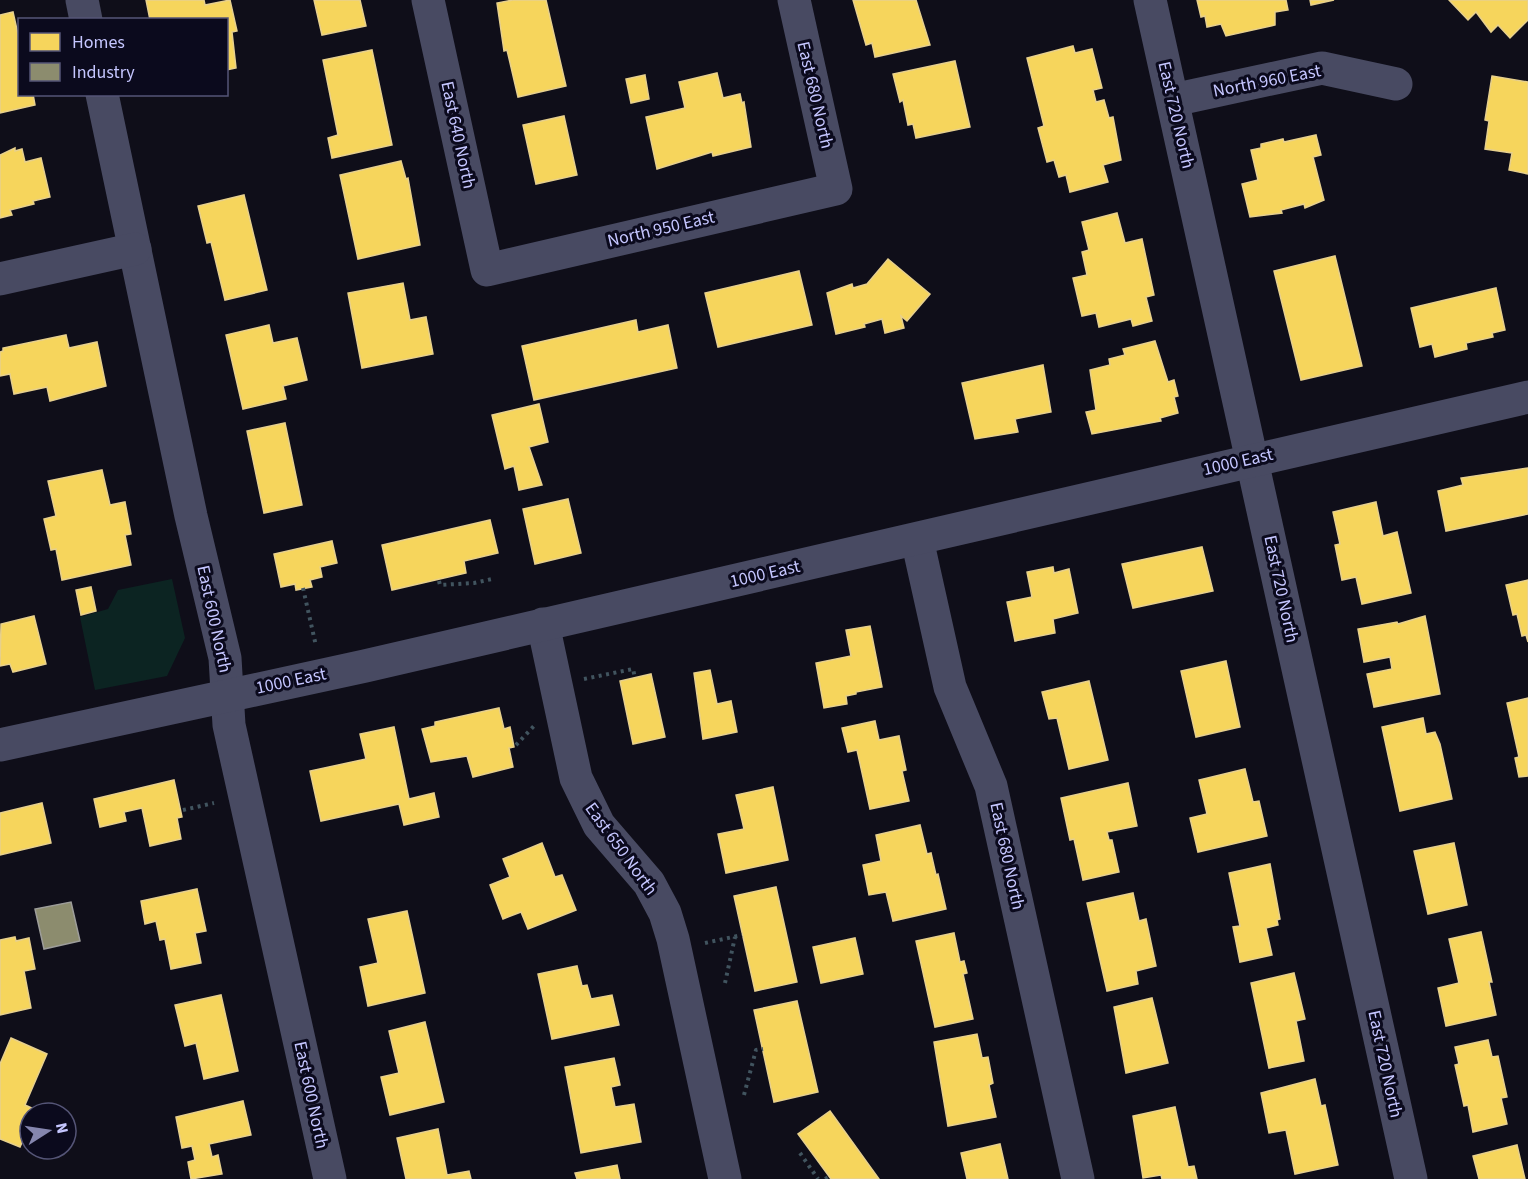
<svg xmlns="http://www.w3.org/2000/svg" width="1528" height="1179" font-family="'Source Sans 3',sans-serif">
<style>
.green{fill:#0c2422}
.homes{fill:#f6d55c;stroke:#e7d08d;stroke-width:1.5}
.industry{fill:#8c8c6e;stroke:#9d9d9a;stroke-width:1.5}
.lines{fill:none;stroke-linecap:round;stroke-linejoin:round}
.path{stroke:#41545f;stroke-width:4;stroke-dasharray:3 4.5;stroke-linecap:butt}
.minor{stroke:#484a62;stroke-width:33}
.labels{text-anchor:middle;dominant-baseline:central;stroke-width:6;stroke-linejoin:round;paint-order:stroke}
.street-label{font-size:18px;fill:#c5c6ff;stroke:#0b0a1d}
</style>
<rect width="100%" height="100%" fill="#0f0e19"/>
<!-- green -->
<polygon class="green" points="172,579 185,638 167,676 95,690 80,617 108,609 118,590"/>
<!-- homes -->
<g class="homes">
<polygon points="146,0 204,0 205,5 230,0 237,31 232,32 236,68 226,70 226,20 150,20"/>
<polygon points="314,0 360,0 366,26 322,35"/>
<polygon points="513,0 546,0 566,86 518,97 507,50 504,51 497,3"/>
<polygon points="853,0 916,0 930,45 875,57 872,43 866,45"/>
<polygon points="1197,0 1286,0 1288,10 1275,12 1275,25 1226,36 1221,24 1207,27 1205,16 1201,17"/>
<polygon points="1310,0 1334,0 1311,5"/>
<polygon points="1449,0 1528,0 1528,20 1510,38 1498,25 1491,32 1476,12 1468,20"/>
<polygon points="13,12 20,43 20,94 33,94 35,105 0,113 0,15"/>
<polygon points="1073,46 1075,53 1092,49 1102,88 1093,90 1096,102 1104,100 1109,118 1113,117 1121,160 1103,165 1108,182 1070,192 1066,175 1059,177 1054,160 1047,162 1038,128 1044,126 1027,58"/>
<polygon points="372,50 392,145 332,158 328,138 338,135 323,60"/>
<polygon points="955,61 970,127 916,138 913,124 908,125 903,100 900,102 893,74"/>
<polygon points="717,73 723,98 740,94 742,103 744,102 751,147 713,156 712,152 657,169 646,117 685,108 679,82"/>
<polygon points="645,75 649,99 631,103 626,79"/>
<polygon points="1492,76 1528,82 1528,174 1509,170 1512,153 1485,149 1489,121 1485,120"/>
<polygon points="564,116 577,175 536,184 523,125"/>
<polygon points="1316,135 1321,155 1313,157 1324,200 1305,208 1304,204 1281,210 1282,213 1250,217 1242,184 1258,180 1251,150 1261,148 1261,144 1283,139 1284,142"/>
<polygon points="15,148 15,151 22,149 25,162 41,158 50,197 33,201 34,204 10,210 12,215 0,218 0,155"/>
<polygon points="401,161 406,179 408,178 420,245 358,259 340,175"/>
<polygon points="244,195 267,290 225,300 211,242 207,243 198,206"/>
<polygon points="1117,213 1125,243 1142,239 1154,295 1146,297 1152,321 1133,326 1131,319 1099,327 1096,313 1082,316 1073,278 1087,275 1082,252 1089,250 1082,222"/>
<polygon points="1335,256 1362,366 1301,380 1274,271"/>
<polygon points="888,259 930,294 907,321 901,316 904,328 885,333 882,319 864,324 865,327 836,334 827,293 852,284 853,288 867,284"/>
<polygon points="799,271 812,325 718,347 705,293"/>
<polygon points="403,283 410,320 426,317 433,354 362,368 348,293"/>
<polygon points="1496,288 1505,330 1492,333 1493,337 1466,343 1467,349 1435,357 1432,344 1420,347 1411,308"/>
<polygon points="636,320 638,332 668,325 677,368 534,400 522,346"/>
<polygon points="269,325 273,343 297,338 307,380 283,386 286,399 243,409 226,335"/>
<polygon points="66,335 69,348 97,342 106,386 50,401 47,387 14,394 10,374 0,376 0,352 3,351 3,348"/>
<polygon points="1155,341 1168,382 1174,380 1178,396 1174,397 1178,413 1160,418 1161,421 1092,434 1086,412 1096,410 1090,370 1110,365 1109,359 1125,355 1123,349"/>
<polygon points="1043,365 1051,412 1015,419 1018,432 975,439 962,383"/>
<polygon points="539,404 548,442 529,447 542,485 519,490 514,466 505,469 492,415"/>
<polygon points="285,423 302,505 264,513 247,431"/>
<polygon points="1528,468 1528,514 1446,531 1438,491 1463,485 1461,478"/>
<polygon points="102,470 110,505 125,502 131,534 125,535 131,565 62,580 56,549 51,550 44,519 56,516 48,481"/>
<polygon points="568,499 581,553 535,564 523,509"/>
<polygon points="1376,502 1383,536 1397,532 1411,593 1362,604 1356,577 1342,580 1335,545 1340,544 1333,512"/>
<polygon points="490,520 498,553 464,561 466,573 392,590 382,545"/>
<polygon points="332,541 337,563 320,567 322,577 310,580 312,587 296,590 295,584 281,587 274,554"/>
<polygon points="1202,547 1213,591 1133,608 1122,564"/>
<polygon points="1053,567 1054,573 1069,569 1078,613 1053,619 1055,633 1015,641 1007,602 1032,597 1027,572"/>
<polygon points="1528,580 1528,642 1526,635 1522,636 1517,614 1513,615 1506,585"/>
<polygon points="91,587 96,611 81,615 76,590"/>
<polygon points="34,616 46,664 13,672 10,664 0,666 1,624"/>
<polygon points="1425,616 1440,694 1374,707 1367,674 1392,669 1390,657 1364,662 1358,629 1397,622 1398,624"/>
<polygon points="870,626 882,687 856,692 856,694 846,696 847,704 824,708 816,663 851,656 846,630"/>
<polygon points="1226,661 1240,727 1196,737 1181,671"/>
<polygon points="710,670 717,704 731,701 737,732 703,739 694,673"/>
<polygon points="651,674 665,737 633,744 620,681"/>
<polygon points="1089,681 1108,760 1069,769 1057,718 1049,719 1042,692"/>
<polygon points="1528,698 1528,776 1519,777 1515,758 1519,757 1507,703"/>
<polygon points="499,708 504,729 510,727 514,747 509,748 513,767 473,777 467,756 431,762 422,729 435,726 435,722"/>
<polygon points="1423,718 1426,734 1435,732 1440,744 1452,799 1400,811 1382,727"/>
<polygon points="875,721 879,740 899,736 906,770 902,771 909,801 870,809 857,750 848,752 842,728"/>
<polygon points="394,727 409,799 434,793 439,817 404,825 399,804 321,821 310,771 366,759 360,734"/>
<polygon points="1245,769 1253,802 1259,801 1267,836 1198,852 1190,818 1207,814 1199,780"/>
<polygon points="174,780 182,817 177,818 181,839 150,846 142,808 124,812 126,821 100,827 94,799"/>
<polygon points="1128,783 1137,826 1107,832 1109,840 1112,840 1119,872 1083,880 1074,839 1070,840 1061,798"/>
<polygon points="773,787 788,860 726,873 718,834 744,829 736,795"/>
<polygon points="42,803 51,843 0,855 0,813"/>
<polygon points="920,825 927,854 931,853 936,875 938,874 946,909 893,921 886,892 869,895 863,865 881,861 876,835"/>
<polygon points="542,843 555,877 562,875 576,910 528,929 521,912 503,919 490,885 510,877 503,859"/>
<polygon points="1454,843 1467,905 1428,914 1414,851"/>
<polygon points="1270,864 1280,919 1277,920 1278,925 1266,928 1272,955 1240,962 1233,927 1240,926 1229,873"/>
<polygon points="776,887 797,982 755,991 734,896"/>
<polygon points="197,889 206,931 195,933 201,963 171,969 165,939 160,940 156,921 145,924 141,901"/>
<polygon points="1133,893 1139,921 1146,919 1156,966 1136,971 1138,984 1107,991 1087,903"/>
<polygon points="407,911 425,993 368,1006 360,967 378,963 368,919"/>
<polygon points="1481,932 1492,982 1489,982 1496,1015 1446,1026 1438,988 1459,983 1449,939"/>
<polygon points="954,933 960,962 964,961 967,973 963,974 973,1019 935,1027 916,941"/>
<polygon points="15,937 16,941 29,938 35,969 24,971 31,1008 0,1015 0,940"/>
<polygon points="855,938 863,974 821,983 813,947"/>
<polygon points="577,966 582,986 587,985 591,999 612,995 619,1025 552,1039 538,974"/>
<polygon points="1294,973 1305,1019 1296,1021 1304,1061 1269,1068 1251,983"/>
<polygon points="221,995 238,1071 204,1079 196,1043 185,1046 175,1005"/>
<polygon points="1152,998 1168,1063 1126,1073 1114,1007"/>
<polygon points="797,1001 818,1092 774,1102 754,1010"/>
<polygon points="425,1022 444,1102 390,1115 381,1077 399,1073 389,1031"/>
<polygon points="977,1034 982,1058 988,1057 993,1083 989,1085 996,1117 948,1126 934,1042"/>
<polygon points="11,1038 47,1054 25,1105 36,1110 35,1113 30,1113 30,1124 20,1147 0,1139 0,1064"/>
<polygon points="1488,1040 1492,1057 1498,1056 1507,1097 1501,1098 1507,1124 1473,1132 1468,1105 1464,1106 1455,1065 1459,1064 1455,1047"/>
<polygon points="614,1058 620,1085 611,1087 615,1107 634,1104 641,1142 581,1153 565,1067"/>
<polygon points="1315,1079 1321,1106 1325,1105 1338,1165 1295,1174 1286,1130 1269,1133 1261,1093"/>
<polygon points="243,1101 251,1135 209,1144 212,1157 218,1155 222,1174 191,1179 188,1162 195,1160 192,1146 182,1148 176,1117"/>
<polygon points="1175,1107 1188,1167 1194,1166 1197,1179 1162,1179 1161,1175 1143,1178 1133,1116"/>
<polygon points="830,1111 879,1179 831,1179 798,1134"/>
<polygon points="438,1129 447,1175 469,1171 471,1179 406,1179 397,1138"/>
<polygon points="1000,1144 1008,1179 967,1179 961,1153"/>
<polygon points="1517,1145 1525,1179 1479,1179 1473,1156"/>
<polygon points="617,1165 620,1179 577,1179 575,1173"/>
</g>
<!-- industry -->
<polygon class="industry" points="71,902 80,941 44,949 35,909"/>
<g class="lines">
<!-- path -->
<g class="path">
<polyline points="439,581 440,585 474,583 492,579"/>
<polyline points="303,588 316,646"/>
<polyline points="584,679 633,669 635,678"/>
<polyline points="516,745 534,726"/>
<polyline points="183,810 214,803"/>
<polyline points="705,943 742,935"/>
<polyline points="725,983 735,937"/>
<polyline points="744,1095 756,1050 763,1049"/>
<polyline points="800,1153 818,1179"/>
<polyline points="825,1179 829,1177"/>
</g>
<!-- minor -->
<g class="minor">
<polyline points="82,0 86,20"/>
<polyline points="428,0 487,270 836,189 794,0"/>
<polyline points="1150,0 1411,1179"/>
<polyline points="102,94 191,516 225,658 229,725 330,1179"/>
<polyline points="1173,100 1322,68 1396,84"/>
<polyline points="0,279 135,249"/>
<polyline points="917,539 950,687 991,786 1078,1179"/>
<polyline points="543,624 576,778 599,825 649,883 665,913 673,939 725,1179"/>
<polyline points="0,745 365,666 1528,397"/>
</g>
</g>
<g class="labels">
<!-- street labels -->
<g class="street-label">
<text transform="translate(1267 81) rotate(-11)">North 960 East</text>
<text transform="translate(815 95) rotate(77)">East 680 North</text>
<text transform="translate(1176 115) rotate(77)">East 720 North</text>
<text transform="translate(458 135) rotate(78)">East 640 North</text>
<text transform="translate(661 229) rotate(-13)">North 950 East</text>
<text transform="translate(1238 462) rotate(-13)">1000 East</text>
<text transform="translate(765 574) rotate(-13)">1000 East</text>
<text transform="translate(1281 589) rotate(78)">East 720 North</text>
<text transform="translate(214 619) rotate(78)">East 600 North</text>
<text transform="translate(291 681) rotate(-12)">1000 East</text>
<text transform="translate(621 849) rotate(54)">East 650 North</text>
<text transform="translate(1007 856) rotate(78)">East 680 North</text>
<text transform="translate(1385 1064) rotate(78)">East 720 North</text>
<text transform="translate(311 1095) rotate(78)">East 600 North</text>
</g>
</g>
<!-- legend -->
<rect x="18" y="18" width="210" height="78" fill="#0b0a1d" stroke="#555577" stroke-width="1.5"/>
<rect x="30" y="33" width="30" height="18" fill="#f6d55c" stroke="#555577" stroke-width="1.5"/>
<text x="72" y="48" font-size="18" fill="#c5c6ff">Homes</text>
<rect x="30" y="63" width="30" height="18" fill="#8c8c6e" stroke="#555577" stroke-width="1.5"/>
<text x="72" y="78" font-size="18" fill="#c5c6ff">Industry</text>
<!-- north arrow -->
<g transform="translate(48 1131) rotate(78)"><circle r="28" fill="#0b0a1d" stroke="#555577" stroke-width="1.5"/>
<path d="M0-4.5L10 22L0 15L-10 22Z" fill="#8586ae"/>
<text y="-9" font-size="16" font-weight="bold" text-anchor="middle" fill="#c5c6ff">N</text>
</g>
</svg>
